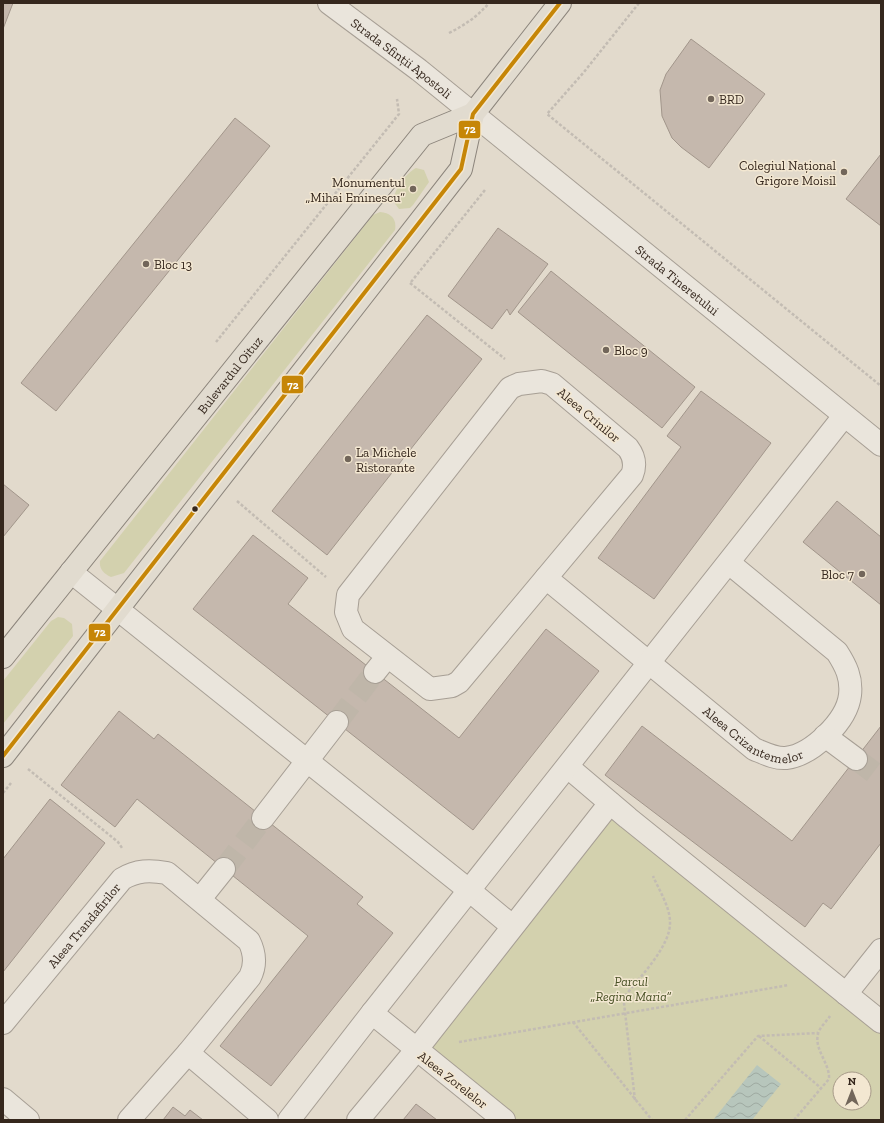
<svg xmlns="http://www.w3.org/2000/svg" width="884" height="1123" font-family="'Zilla Slab',serif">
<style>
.green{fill:#d3d1ae;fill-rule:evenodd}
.water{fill:url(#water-waves)}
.building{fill:#c5b8ad;stroke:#a2968b}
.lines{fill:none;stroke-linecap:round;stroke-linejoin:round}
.minor-tunnel{stroke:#bfb6a9;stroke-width:22;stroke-dasharray:22 11;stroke-linecap:butt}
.minor-casing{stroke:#a79f95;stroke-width:24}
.major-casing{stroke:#8c857c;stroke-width:24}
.path{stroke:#c3bcb3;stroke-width:2.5;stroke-dasharray:3 2;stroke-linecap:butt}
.minor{stroke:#eae5dc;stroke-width:22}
.major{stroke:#e1dbcf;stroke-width:22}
.bus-1-casing{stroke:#f3e7d1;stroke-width:7}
.bus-1{stroke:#c68607;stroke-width:4}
.poi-dot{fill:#72665a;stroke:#f3e7d1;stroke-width:1.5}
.bus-dot{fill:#35271d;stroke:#f3e7d1;stroke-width:1.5}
.labels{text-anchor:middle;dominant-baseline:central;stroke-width:3;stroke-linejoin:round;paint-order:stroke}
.street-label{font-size:13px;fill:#35271d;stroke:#f3e7d1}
.poi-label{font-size:13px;fill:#35271d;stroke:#f3e7d1;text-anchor:start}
.park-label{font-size:13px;font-style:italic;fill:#485025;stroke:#f3e7d1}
.line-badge{stroke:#f3e7d1;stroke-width:1.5}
.badge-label{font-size:11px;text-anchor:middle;font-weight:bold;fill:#fff}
</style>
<defs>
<pattern id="water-waves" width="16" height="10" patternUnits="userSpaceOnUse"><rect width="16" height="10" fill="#b7c6bc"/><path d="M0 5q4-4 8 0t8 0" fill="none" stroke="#9eaaa1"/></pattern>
</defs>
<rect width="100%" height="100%" fill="#e2dacc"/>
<!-- green -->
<g class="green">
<path d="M416,168l8,2 5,12 -16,23 -3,3 -11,1 -6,-8c1,-11 13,-28 23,-33z"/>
<path d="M380,212c11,1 17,7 15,18l-271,343 -13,4c-7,-3 -12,-8 -11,-16l273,-346z"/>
<polygon points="58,617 64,618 72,624 73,636 3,724 3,681 51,621"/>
<path d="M610,803l271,218v99h-377l-87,-71zM840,1079h24v24h-24z"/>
</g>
<!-- water -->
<polygon class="water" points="757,1065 781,1084 752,1120 713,1120"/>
<!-- building -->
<g class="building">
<polygon points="3,3 13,3 3,29"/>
<polygon points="691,39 765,94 709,168 681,147 672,138 662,116 660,90 666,74"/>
<polygon points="235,118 270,146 56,411 21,383"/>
<polygon points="881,154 881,226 846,199"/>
<polygon points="498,228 548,264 510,315 507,309 492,329 448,296"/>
<polygon points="551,271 695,387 662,428 518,312"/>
<polygon points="427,315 482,359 327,555 272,511"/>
<polygon points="701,391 771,443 654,599 598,558 681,447 667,436"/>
<polygon points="3,484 29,505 3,537"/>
<polygon points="837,501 881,537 881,605 803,542"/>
<polygon points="253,535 308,578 288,604 459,738 546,629 599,671 473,830 193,609"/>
<polygon points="119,711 154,739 158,734 363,897 357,904 393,933 271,1086 220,1046 308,936 137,799 115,827 61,785"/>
<polygon points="642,726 792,841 881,726 881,843 831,909 823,903 805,927 605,775"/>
<polygon points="50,799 105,843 3,972 3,859"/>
<polygon points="416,1104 437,1120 403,1120"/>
<polygon points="173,1107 185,1116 190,1110 203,1120 163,1120"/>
</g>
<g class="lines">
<!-- minor-tunnel -->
<g class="minor-tunnel">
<polyline points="337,722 375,672"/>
<polyline points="856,759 881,778"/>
<polyline points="224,869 263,818"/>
</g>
<defs>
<g id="minor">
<path id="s1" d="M329,3l90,67 462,375"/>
<path d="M542,381l10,3 76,64c6,8 8,17 4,27l-173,207 -7,4 -22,3 -77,-60 -7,-17 2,-17 162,-207 9,-4z"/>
<polyline points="71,572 470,891 512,926"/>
<path id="s2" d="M546,578l208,171c10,4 21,10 32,9 26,-3 61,-37 64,-63 2,-17 -4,-29 -13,-43l-108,-89"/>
<polyline points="375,672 387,657"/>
<polyline points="825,736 856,759"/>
<polyline points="568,767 628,818 881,1022"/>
<polyline points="263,818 337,722"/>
<polyline points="200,899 224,869"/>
<polyline points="846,994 881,950"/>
<path id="s3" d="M3,1023l119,-144c15,-9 28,-9 45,-6l82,68c6,12 7,24 1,36l-62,76 -59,67"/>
<polyline points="188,1053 267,1120"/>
<polyline points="3,1099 28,1120"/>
<polyline points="289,1120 372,1013"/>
<polyline points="358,1120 417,1049 610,803"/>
<polyline points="504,1120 372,1013 844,416"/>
</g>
<g id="major">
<path id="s4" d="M3,657l419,-522 51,-21"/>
<polyline points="3,756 461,169 473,114 560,3"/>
</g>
</defs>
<!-- minor casing -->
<use href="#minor" class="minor-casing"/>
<!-- major casing -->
<use href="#major" class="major-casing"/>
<!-- path -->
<g class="path">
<polyline points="639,3 584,72 547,114 881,386"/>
<path d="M449,33c16,-8 29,-17 40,-30"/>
<polyline points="411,282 485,190"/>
<polyline points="410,283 505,359"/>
<polyline points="216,342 399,114 397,99"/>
<polyline points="237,501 326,577"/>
<polyline points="28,769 118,842 122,848"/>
<polyline points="3,793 11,783"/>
<polyline points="573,1022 652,1120"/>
<polyline points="759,1036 821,1088"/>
<polyline points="459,1042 789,985"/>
<path d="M635,1100l-11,-97 1,-7c14,-18 46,-50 45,-74 0,-15 -11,-32 -17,-46"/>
<polyline points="685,1120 758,1036 818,1033"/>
<path d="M794,1120l35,-41c1,-16 -15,-29 -11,-45 1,-6 9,-13 12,-18"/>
</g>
<!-- minor -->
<use href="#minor" class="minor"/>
<!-- major -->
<use href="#major" class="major"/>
<defs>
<polyline id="bus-1" points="3,756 461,169 473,114 560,3"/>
</defs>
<!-- bus-1 casing -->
<use href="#bus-1" class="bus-1-casing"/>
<!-- bus-1 -->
<use href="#bus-1" class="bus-1"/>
</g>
<!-- markers -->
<g class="poi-dot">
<circle cx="711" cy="99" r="4"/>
<circle cx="844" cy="172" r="4"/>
<circle cx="413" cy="189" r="4"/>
<circle cx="146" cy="264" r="4"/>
<circle cx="606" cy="350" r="4"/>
<circle cx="348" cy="459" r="4"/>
<circle cx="862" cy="574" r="4"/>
</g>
<circle class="bus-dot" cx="195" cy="509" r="3.5"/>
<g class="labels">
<!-- street labels -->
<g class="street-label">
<text stroke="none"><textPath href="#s1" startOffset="91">Strada Sfinții Apostoli</textPath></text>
<text stroke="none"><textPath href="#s1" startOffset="445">Strada Tineretului</textPath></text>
<text stroke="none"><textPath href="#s4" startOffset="362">Bulevardul Oituz</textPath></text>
<text transform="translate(589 415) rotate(40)">Aleea Crinilor</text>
<text stroke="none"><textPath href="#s2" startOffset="263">Aleea Crizantemelor</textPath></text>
<text stroke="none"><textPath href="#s3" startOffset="127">Aleea Trandafirilor</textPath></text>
<text transform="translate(453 1080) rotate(38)">Aleea Zorelelor</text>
</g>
<!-- poi labels -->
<g class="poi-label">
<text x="719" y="99">BRD</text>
<text x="836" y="165" text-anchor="end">Colegiul Național<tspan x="836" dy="15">Grigore Moisil</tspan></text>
<text x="405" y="182" text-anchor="end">Monumentul<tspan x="405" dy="15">„Mihai Eminescu”</tspan></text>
<text x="154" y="264">Bloc 13</text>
<text x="614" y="350">Bloc 9</text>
<text x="356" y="452">La Michele<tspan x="356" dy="15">Ristorante</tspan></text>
<text x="854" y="574" text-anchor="end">Bloc 7</text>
</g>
<!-- park labels -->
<g class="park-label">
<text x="631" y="981">Parcul<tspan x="631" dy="15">„Regina Maria”</tspan></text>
</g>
</g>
<g class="line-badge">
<rect x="458" y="120" width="23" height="19" rx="4" fill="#c68607"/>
<rect x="281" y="375" width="23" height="19" rx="4" fill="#c68607"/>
<rect x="88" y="623" width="23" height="19" rx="4" fill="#c68607"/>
</g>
<g class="badge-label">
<text x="470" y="133">72</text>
<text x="293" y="389">72</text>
<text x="100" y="636">72</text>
</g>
<!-- border -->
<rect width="884" height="1123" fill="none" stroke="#35271d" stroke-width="8"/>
<!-- north arrow -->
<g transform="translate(852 1091)"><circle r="19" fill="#f3e7d1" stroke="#a79a89"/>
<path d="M0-3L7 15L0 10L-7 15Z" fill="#72665a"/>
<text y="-6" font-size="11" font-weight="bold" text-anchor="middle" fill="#35271d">N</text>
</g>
</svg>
